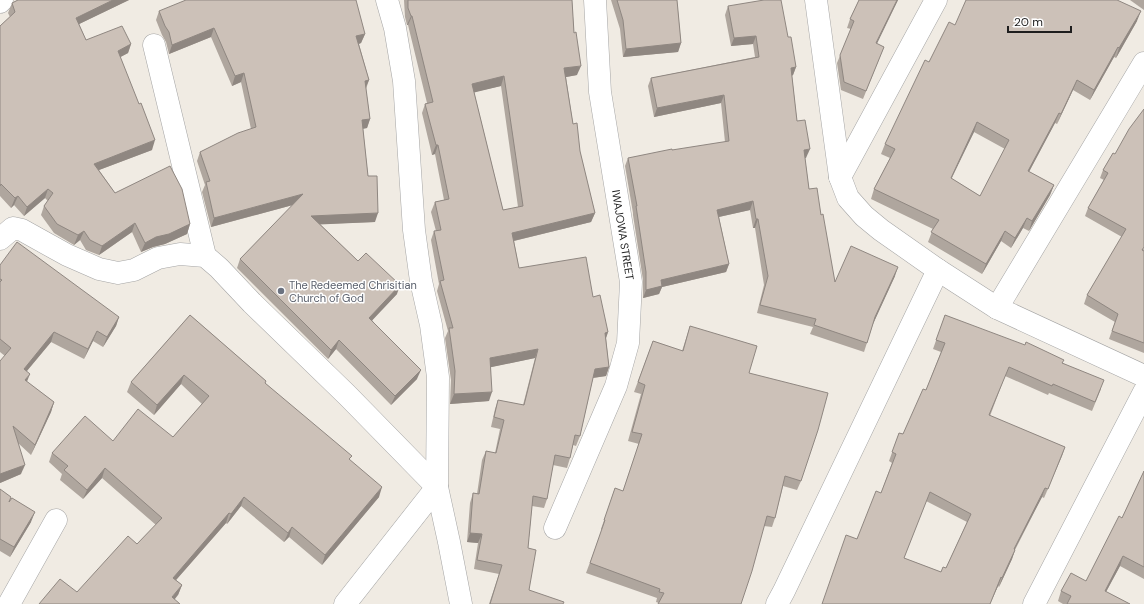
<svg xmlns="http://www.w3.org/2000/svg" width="1144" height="604" font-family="'DM Sans',sans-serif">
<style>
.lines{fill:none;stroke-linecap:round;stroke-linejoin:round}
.street-casing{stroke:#a5a5a5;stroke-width:23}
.street{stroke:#fff;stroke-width:22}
.wall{fill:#afa69e;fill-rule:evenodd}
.shaded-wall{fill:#8f8781}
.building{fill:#ccc1b8;stroke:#8f8781;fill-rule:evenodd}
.worship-dot{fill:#6b7280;stroke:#fff;stroke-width:1.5}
.labels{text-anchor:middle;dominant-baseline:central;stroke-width:3;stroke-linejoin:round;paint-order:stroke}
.street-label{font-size:11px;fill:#1e1e1e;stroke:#fff}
.worship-label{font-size:11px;fill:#5b616d;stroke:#fff;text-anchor:start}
</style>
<rect width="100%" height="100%" fill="#f0ebe3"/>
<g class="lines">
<defs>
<g id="street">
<polyline points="816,0 840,177 848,198 864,216 881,230 938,270 997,308 1144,376"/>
<polyline points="0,2 2,0"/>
<polyline points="154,45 205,256"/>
<polyline points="840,177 936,0"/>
<polyline points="0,239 13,228 22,230 67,255 99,269 118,273 134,270 158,258 180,254 205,256 219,268 252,303 347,395 437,487 449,542 461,604"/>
<polyline points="997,308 1144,63"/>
<polyline points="555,528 616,386 628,343 631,282 600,92 595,0"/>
<polyline points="9,604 56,520"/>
<polyline points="345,604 437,487 438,377 431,325 421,281 414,230 404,81 395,28 387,0"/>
<polyline points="777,604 784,591 938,270"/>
<polyline points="1034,604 1144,392"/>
</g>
</defs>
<!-- street casing -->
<use href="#street" class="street-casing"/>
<!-- street -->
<use href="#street" class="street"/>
</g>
<!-- wall -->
<g class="wall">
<polygon points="18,0 129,0 79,24 86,40 131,44 128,53 120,57 152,150 99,170 115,193 190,224 187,234 165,244 153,247 141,252 132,232 99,255 86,250 80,240 74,245 54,233 41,215 44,206 48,201 45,198 24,216 14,205 11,208 0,196 0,26 10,17 8,13 12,3"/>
<path d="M404,0h168l2,33 3,42 -11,2 7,47 22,89 -4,9 -77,19 5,27 74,29 15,35 -2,6 3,29 -3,9 -13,2 -13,58 -4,10 -3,-1 -3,13 -3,10 -14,-3 -6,34 -3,9 -12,-2 -4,42 1,42 34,14h-74l10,-30 -25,-5 4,-26 -11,-1 3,-39 3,-10 4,1 5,-34 4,-9 9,2 5,-24 -9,-2 4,-18 3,-9 25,5 12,-47 -44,9 -2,34 -39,3 1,-24 -6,-42 3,-7 -11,-40 2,-7 -8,-44 3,-9h2l-5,-19 4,-10 9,-2 -9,-46 -3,1 -10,-42 3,-9 2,-1 -19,-78h-1l-2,-8zM501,86l17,121 -15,3 -29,-118z"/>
<polygon points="611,0 677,0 681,43 678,52 623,57 620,29"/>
<polygon points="859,0 898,0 876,44 884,47 863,99 841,90 837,63 851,29 847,28 850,19"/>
<polygon points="1130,0 1144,0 1144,10"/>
<polygon points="728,6 788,37 796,67 793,75 792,76 797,121 806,158 805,158 809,189 821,215 835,282 895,276 873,324 864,352 810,334 813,327 757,313 764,285 755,228 753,228 750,210 719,217 729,264 726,272 662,287 659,294 643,298 643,280 633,215 633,213 625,166 628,158 725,142 721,103 654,117 648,86 651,78 755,57 753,44 731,46 725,15"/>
<polygon points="159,11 365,34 361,43 359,44 369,80 366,89 370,119 367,128 363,129 368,176 375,222 320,224 358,261 397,294 372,320 417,379 391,405 336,349 328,359 237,268 240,259 293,205 211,227 202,192 205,185 197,161 200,152 251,129 241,82 232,86 211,37 169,54 166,42 162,35 156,20"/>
<path d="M1137,21l-21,37 -2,-1 -24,43 -17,-10 -16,34 -2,-1 -26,49 25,13 -4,10 -21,36 -6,-3 -12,20 -10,-7 -19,33 -54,-32 5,-13 -62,-30 3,-10 16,-31 -9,-4 4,-10 44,-82 26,-37zM974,132l31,17 -25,47 -29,-18z"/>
<polygon points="1113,153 1144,250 1144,353 1109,339 1115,322 1084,304 1087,295 1122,237 1085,216 1088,208 1104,180 1100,178 1103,170"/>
<polygon points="0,265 119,317 116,326 103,347 93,341 84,359 51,342 27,371 27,382 54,402 51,412 31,455 18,443 21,474 0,483 5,356 0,352"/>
<polygon points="190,315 266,381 265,383 350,460 379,497 322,565 289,537 284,542 241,506 227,524 226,523 176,580 182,585 178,595 77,592 137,544 156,525 102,478 83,499 60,480 62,474 49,462 52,453 113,441 173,437 202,404 181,384 154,415 127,392 131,382"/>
<path d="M945,315l118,48 38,26 -9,22 -43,-18 -1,2 -43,-19 -15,40 75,31 -21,51 -2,-1 -27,53 -3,9 -13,28 -1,-1 -8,18h-168l59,-111 11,-30 -3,-2 10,-28 4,1 23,-44 15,-38 -8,-3zM926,501l41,21 -21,46 -5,4 -37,-14z"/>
<polygon points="690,326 749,373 801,481 797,490 783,486 775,518 772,527 764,526 659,603 656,602 657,598 586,573 602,530 601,529 615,488 623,491 639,444 628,441 641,394 634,392 653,341 682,351"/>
<polygon points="1144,471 1144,579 1120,566 1106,592 1130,604 1063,604 1058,601 1061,591 1086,581 1122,518"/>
<polygon points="0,489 10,501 31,522 10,557 0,551"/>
</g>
<!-- shaded-wall -->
<g class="shaded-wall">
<polygon points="113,0 129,0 73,27 76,18"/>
<polygon points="897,0 898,0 873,52 876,43"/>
<polygon points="1141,11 1137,21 1116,58 1119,48"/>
<polygon points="411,16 412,16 408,25 407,25"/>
<polygon points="214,28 211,37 169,54 172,45"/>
<polygon points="365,34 361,43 353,46 356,36"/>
<polygon points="756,36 753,44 731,46 734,38"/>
<polygon points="681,43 678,52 623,57 626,49"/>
<polygon points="131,44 128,53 115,60 118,51"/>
<polygon points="1118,47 1114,57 1090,100 1094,90"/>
<polygon points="581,66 577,75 561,78 564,68"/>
<polygon points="796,67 793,75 788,76 791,68"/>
<polygon points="244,73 241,82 232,86 235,76"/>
<polygon points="504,76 501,86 468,94 472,84"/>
<polygon points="369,80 365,89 365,81"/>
<polygon points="1077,80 1073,90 1057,124 1061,114"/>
<polygon points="724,95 721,103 654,117 657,108"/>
<polygon points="1059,113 1055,123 1024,181 1028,171"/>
<polygon points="370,119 367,128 359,129 362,120"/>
<polygon points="977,122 974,132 947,188 951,178"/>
<polygon points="155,140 152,150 91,173 94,164"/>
<polygon points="436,145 438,145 435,154 432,155"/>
<polygon points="810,149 806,158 801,159 804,150"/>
<polygon points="1054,185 1050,195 1029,231 1032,221"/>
<polygon points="48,189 45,198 24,216 27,207"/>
<polygon points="303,194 300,203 211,227 214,218"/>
<polygon points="18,196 14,205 11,208 15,198"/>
<polygon points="753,201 750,210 714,218 717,210"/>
<polygon points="378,213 375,222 308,225 311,216"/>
<polygon points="595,213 591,222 509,242 512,233"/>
<polygon points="1027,218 1023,228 1011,248 1015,238"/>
<polygon points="756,219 758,219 755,228 753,228"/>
<polygon points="135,223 132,232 99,255 102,246"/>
<polygon points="190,224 187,234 165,244 153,247 141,252 145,243 156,237"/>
<polygon points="84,231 80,240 74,245 78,235"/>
<polygon points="1005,231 1001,241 982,274 986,264"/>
<polygon points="729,264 726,272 662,287 659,294 643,298 646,290 661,280"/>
<polygon points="898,267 895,276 872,326 875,317"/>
<polygon points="400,285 397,294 366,327 369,318"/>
<polygon points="119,317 116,326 103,347 107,337"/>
<polygon points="97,331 93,341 84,359 88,349"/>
<polygon points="54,332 51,342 20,379 24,369"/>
<polygon points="608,332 605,341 605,333"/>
<polygon points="339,340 336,349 328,359 331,350"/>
<polygon points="538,349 535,358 487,368 490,358"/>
<polygon points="609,367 606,376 592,378 595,369"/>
<polygon points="421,370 417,379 391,405 395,396"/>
<polygon points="30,374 26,384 25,380"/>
<polygon points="184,375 181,384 154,415 157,405"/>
<polygon points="492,392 489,401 450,404 454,394"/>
<polygon points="54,402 51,412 31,455 35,445"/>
<polygon points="1065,447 1062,456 1044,498 1048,489"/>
<polygon points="25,465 21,474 0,483 0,474"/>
<polygon points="105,468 102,478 83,499 87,490"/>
<polygon points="382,487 379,497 322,565 325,555"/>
<polygon points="1045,488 1042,497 1010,558 1014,549"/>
<polygon points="244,497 241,506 227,524 231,514"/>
<polygon points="35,512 31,522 10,557 14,547"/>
<polygon points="229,513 226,523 169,588 173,578"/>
<polygon points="292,527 289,537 284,542 288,533"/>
<polygon points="470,533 482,534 478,543 467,542"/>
<polygon points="1015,550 1012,559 999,587 1002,578"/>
<polygon points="1123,556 1120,566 1101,601 1105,591"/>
<polygon points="1001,577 998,586 990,604"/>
<polygon points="182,585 178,595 171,604 172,597"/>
</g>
<!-- building -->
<g class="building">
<polygon points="18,0 113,0 76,18 86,40 122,26 131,44 118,51 139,104 141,103 155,140 94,164 115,193 170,166 182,189 190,224 169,234 156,237 145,243 135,223 102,246 90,240 84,231 78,235 57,224 44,206 53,193 48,189 27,207 18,196 15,198 1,184 0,186 0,26 15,12 12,3"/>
<polygon points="186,0 356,0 365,34 356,36 369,80 365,81 370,119 362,120 368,176 377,176 378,213 311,216 358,261 366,253 400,285 369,318 421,370 395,396 339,340 331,350 240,259 303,194 214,218 206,182 210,181 200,152 238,133 256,127 244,73 235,76 214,28 172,45 169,32 165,26 159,11"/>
<path d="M408,0h164l2,33 2,-1 5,34 -17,2 9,56 4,-1 3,28 15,62 -83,20 7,35 67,-11 7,40 7,-2 8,37 -3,1 4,34 -14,2 -15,67 -5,-1 -5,23 -15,-3 -8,44 -14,-3 -5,52 8,2 -7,40 35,12 -1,2h-73l12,-39 -25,-5 5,-26 -12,-1 3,-40 6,1 7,-43 10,2 8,-33 -10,-3 4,-17 26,5 14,-56 -48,9 2,34 -38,2 1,-23 -6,-43h4l-13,-47 4,-1 -10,-49 7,-1 -6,-28 14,-3 -11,-54h-2l-11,-41 8,-2 -21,-86h-1l-3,-8zM504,76l19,130 -20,4 -31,-126z"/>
<polygon points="617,0 677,0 681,43 626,49 623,20"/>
<polygon points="764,0 781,0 788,37 791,37 796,67 791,68 797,121 805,120 810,149 804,150 809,189 817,188 821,215 823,214 835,282 851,246 898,267 875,317 867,343 814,325 816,319 760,305 768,276 758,219 756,219 753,201 717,210 729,264 661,280 662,286 646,290 646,272 636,206 637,206 628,158 672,149 672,150 729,141 724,95 657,108 651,78 759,57 756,36 734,38 728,6"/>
<polygon points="859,0 897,0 876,43 884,47 866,91 844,82 840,55 854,21 850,19"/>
<path d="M966,0h151l24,11 -22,37 -1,-1 -24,43 -17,-10 -16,34 -2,-1 -31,58 26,14 -22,36 -5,-3 -12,20 -10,-7 -19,33 -55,-32 8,-12 -65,-31 21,-40 -10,-5 40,-84 4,2 20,-40 6,3zM977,122l32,18 -29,56 -29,-18z"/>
<polygon points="1144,109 1144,247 1142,250 1144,251 1144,343 1112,331 1118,314 1087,295 1126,229 1088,208 1108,173 1103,170 1113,153 1115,154 1129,129"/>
<polygon points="17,242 119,317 107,337 97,331 88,349 54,332 24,369 30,374 25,380 54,402 35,445 13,426 25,465 0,474 0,361 11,348 0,339 0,282 2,280 0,279 0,265"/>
<polygon points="190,315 266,381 265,383 352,456 349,459 382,487 325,555 292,527 288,533 244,497 231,514 229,513 173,578 182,585 172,597 180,604 39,604 60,579 77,592 128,536 137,544 162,518 105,468 87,490 64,470 68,466 52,453 85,416 113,441 138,409 173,437 209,396 184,375 157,405 131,382"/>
<path d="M945,315l80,30 1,-3 38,18 -2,3 42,17 -9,22 -42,-18 -1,2 -43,-19 -20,48 76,32 -17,42 -3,-1 -31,61 1,1 -13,28 -1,-1 -11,27h-168l24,-69 11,4 19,-48 5,2 15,-39 -4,-2 7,-19 4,1 20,-45 3,1 19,-47 -9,-3zM930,492l41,22 -25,54 -3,-1 -2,5 -37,-14z"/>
<polygon points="690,326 757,346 749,373 828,393 818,430 801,481 785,476 775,518 767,516 752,571 741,604 658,604 664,593 659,592 660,589 590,563 605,520 604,520 615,488 623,491 642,434 632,432 645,385 638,382 653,341 683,351"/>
<polygon points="1144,471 1144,567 1123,556 1105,591 1130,604 1067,604 1071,596 1061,591 1071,573 1086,581 1119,516 1122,518"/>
<polygon points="0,489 11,497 9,502 12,498 35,512 14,547 0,539"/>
</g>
<!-- markers -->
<circle class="worship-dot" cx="281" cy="291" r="4"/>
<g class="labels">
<!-- street labels -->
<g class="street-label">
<text transform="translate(623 235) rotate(81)">IWAJOWA STREET</text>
</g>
<!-- worship labels -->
<g class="worship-label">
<text x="289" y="285">The Redeemed Chrisitian<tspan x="289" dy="13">Church of God</tspan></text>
</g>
</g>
<!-- scale -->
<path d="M1008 26v6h63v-6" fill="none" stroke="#1e1e1e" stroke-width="2"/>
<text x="1014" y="26" font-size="12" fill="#1e1e1e" stroke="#ffffff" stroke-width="3" paint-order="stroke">20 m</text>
</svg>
